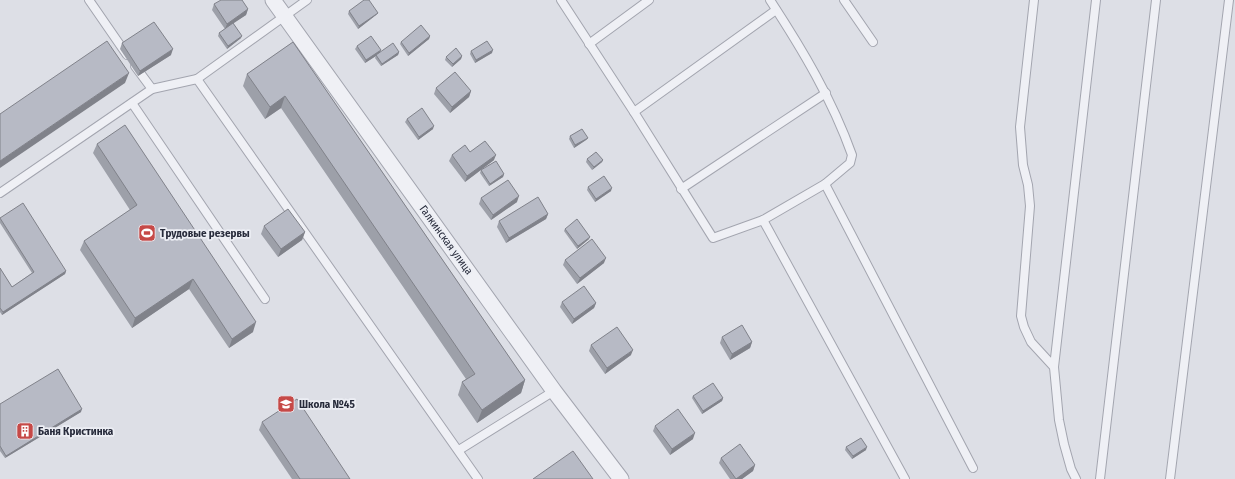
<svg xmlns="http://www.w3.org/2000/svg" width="1235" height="479" font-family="'Fira Sans Condensed',sans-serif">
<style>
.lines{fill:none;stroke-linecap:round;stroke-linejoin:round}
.lane-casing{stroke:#a3a5af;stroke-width:10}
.street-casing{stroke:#a3a5af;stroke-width:17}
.lane{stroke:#eff0f5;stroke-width:8}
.street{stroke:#eff0f5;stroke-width:15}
.wall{fill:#9da0a9}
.shaded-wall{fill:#80828a}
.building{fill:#b7bac5;stroke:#80828a}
.labels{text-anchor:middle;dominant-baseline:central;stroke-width:3.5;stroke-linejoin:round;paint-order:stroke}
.poi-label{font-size:11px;font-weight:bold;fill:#272b3b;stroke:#eceef4;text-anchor:start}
.street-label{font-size:11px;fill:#272b3b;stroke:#eceef4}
</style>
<rect width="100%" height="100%" fill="#dddfe6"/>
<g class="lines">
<defs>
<g id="lane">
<polyline points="89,0 127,55"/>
<polyline points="561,0 634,112 713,238 763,220 905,479"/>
<path d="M770,0c32,49 62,99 82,155l-2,8 -25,21"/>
<polyline points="844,0 873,42"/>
<polyline points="1034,0 1020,127 1023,165 1028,185 1030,206 1021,316 1024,327 1031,342 1054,367 1059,420 1064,444 1071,469 1076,479"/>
<polyline points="589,44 649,0"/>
<polyline points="135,66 152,89"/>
<polyline points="197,79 307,0"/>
<polyline points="132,103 265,299"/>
<polyline points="634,112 776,10"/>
<polyline points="681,189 826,93"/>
<polyline points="0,193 152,89 197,79 478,479"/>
<polyline points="763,220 825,184 973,468"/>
<polyline points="1054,367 1096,0"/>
<polyline points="459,450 554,391"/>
<polyline points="1100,479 1156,0"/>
<polyline points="1170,479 1229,0"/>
</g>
<polyline id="street" points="273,0 554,391 621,479"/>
</defs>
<!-- lane casing -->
<use href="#lane" class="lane-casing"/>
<!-- street casing -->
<use href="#street" class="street-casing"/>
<!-- lane -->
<use href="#lane" class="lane"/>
<!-- street -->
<use href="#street" class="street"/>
</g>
<!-- wall -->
<g class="wall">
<polygon points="214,4 248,9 246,15 233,23 241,38 227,49 218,36 219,33 225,29 212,10"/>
<polygon points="349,11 378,13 376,15 358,29 348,14"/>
<polygon points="430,36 429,39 408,56 400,44 401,42"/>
<polygon points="293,42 525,380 521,393 477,423 458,395 462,382 466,379 281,108 265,119 243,86 247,74"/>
<polygon points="122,43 171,55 138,76 120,49"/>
<polygon points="357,46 380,52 399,52 398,55 381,66 375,58 376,56 365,63 355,49"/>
<polygon points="471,51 492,53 475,63 470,54"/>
<polygon points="462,56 461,59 452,67 445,60 446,57"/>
<polygon points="436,88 471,91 469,97 450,113 434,94"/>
<polygon points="407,119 433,129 418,140 405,122"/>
<polygon points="570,136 588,138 586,140 574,148 569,139"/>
<polygon points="97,144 253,332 229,348 189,289 132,328 80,250 84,241 130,210 93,153"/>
<polygon points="470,152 494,160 465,182 449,161 452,155"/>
<polygon points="587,159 603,160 602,162 592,170 586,162"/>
<polygon points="481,170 504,174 503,177 489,186 480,173"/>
<polygon points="588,187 611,191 595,202 587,190"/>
<polygon points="481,198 517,202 491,220 479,204"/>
<polygon points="548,214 546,219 506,243 497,227 499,221"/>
<polygon points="0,218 66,271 65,274 2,315 0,312 0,268 12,287 32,273 0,223"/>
<polygon points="264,226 305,232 302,240 278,257 261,234"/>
<polygon points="565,229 589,239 577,249 564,231"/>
<polygon points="565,260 604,263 577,284 563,265"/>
<polygon points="562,302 596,303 594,308 572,324 560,307"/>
<polygon points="722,337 752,342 750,348 730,360 720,343"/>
<polygon points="591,345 631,355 605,374 589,351"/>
<polygon points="693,396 723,398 722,401 702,414 692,398"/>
<polygon points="0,404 81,412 5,458 0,451"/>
<polygon points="262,422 350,479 292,479 259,430"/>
<polygon points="655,426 693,439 670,455 653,431"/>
<polygon points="846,447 866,450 852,459 845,450"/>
<polygon points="721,458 755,465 753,471 742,479 730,479 719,463"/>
</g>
<!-- shaded-wall -->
<g class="shaded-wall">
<polygon points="248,9 246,15 225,29 227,24"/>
<polygon points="378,13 376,15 358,29 359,26"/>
<polygon points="242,36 241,38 227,49 228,46"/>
<polygon points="430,36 429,39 408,56 409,53"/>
<polygon points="173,49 171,55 138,76 140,71"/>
<polygon points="381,50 380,53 376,55 376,56 365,63 366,60"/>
<polygon points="493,50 492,53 475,63 476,60"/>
<polygon points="399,52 398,55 381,66 382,64"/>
<polygon points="462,56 461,59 452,67 453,64"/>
<polygon points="129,73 125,83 0,168 0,161"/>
<polygon points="471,91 469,97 450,113 452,107"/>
<polygon points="285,96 281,108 265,119 270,107"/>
<polygon points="434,126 433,129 418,140 419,137"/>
<polygon points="588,138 586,140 574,148 575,145"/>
<polygon points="496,155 494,160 465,182 467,176"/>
<polygon points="603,160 602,162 592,170 594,167"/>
<polygon points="504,174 503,177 489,186 490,184"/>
<polygon points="612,188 611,191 595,202 596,199"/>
<polygon points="519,196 517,202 491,220 493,215"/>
<polygon points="548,214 546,219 506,243 509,238"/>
<polygon points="305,232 302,240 278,257 281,249"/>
<polygon points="590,237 589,239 577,249 578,246"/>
<polygon points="606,258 604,263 577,284 580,278"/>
<polygon points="66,271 65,274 2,315 3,312"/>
<polygon points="193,279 189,289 132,328 135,318"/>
<polygon points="596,303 594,308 572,324 574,319"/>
<polygon points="256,322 253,332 229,348 232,339"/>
<polygon points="752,342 750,348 730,360 732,354"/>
<polygon points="633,350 631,355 605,374 607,368"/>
<polygon points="525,380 521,393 477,423 482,410"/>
<polygon points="723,398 722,401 702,414 703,411"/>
<polygon points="82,409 81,412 5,458 6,456"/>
<polygon points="695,433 693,439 670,455 672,449"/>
<polygon points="867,447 866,450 852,459 853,456"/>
<polygon points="755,465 753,471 742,479 736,479"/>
</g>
<!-- building -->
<g class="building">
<polygon points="221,0 242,0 248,9 227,24 214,4"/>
<polygon points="364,0 369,0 378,13 359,26 349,11"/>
<polygon points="154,22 173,49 140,71 122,43"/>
<polygon points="233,23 242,36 228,46 219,33"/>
<polygon points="421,25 430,36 409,53 401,42"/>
<polygon points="371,36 381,50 366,60 357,46"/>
<polygon points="107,41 129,73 0,161 0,114"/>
<polygon points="487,41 493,50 476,60 471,51"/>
<polygon points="293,42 525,380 482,410 462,382 475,374 285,96 270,107 247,74"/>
<polygon points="393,43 399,52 382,64 376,55"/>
<polygon points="456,48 462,56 453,64 446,57"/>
<polygon points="455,72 471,91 452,107 436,88"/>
<polygon points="422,108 434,126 419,137 407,119"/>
<polygon points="125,125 256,322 232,339 193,279 135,318 84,241 137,205 97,144"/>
<polygon points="582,129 588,138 575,145 570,136"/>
<polygon points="485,141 496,155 467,176 452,155 465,145 470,152"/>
<polygon points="596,152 603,160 594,167 587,159"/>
<polygon points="496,161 504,174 490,184 481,170"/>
<polygon points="604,176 612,188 596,199 588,187"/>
<polygon points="508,180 519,196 493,215 481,198"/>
<polygon points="538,197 548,214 509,238 499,221"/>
<polygon points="23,203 66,271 3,312 0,308 0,268 12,287 34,272 0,218"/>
<polygon points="288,209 305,232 281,249 264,226"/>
<polygon points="577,219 590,237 578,246 565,229"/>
<polygon points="592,239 606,258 580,278 565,260"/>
<polygon points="584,286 596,303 574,319 562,302"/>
<polygon points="742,325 752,342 732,354 722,337"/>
<polygon points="617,327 633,350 607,368 591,345"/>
<polygon points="58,369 82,409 6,456 0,446 0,404"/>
<polygon points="713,383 723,398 703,411 693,396"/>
<polygon points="297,399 350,479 300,479 262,422"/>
<polygon points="678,409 695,433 672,449 655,426"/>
<polygon points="861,438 867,447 853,456 846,447"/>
<polygon points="740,444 755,465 736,479 721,458"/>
<polygon points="573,451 593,479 533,479"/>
</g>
<!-- icons -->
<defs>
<symbol id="stadium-square" viewBox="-11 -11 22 22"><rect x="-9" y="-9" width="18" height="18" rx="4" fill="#c64947" stroke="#eceef4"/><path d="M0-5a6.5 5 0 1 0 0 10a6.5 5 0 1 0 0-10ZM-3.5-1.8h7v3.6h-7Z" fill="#fff"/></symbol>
<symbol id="school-square" viewBox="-11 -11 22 22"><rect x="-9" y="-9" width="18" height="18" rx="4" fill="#c64947" stroke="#eceef4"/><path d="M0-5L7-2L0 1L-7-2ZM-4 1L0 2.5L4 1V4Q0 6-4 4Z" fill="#fff"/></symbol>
<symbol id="building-square" viewBox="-11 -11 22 22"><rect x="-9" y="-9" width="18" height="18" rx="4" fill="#c64947" stroke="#eceef4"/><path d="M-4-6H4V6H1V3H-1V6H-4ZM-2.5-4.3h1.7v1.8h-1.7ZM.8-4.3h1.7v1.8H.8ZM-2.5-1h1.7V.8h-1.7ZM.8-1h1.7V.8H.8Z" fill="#fff"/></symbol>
</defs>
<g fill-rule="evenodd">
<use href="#stadium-square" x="137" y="223" width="20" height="20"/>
<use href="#school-square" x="276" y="394" width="20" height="20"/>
<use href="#building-square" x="15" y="421" width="20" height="20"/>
</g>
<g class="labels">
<!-- poi labels -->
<g class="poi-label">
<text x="160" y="233">Трудовые резервы</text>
<text x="299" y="404">Школа №45</text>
<text x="38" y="431">Баня Кристинка</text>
</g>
<!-- street labels -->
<g class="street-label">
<text transform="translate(446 240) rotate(54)">Галкинская улица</text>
</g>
</g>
</svg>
